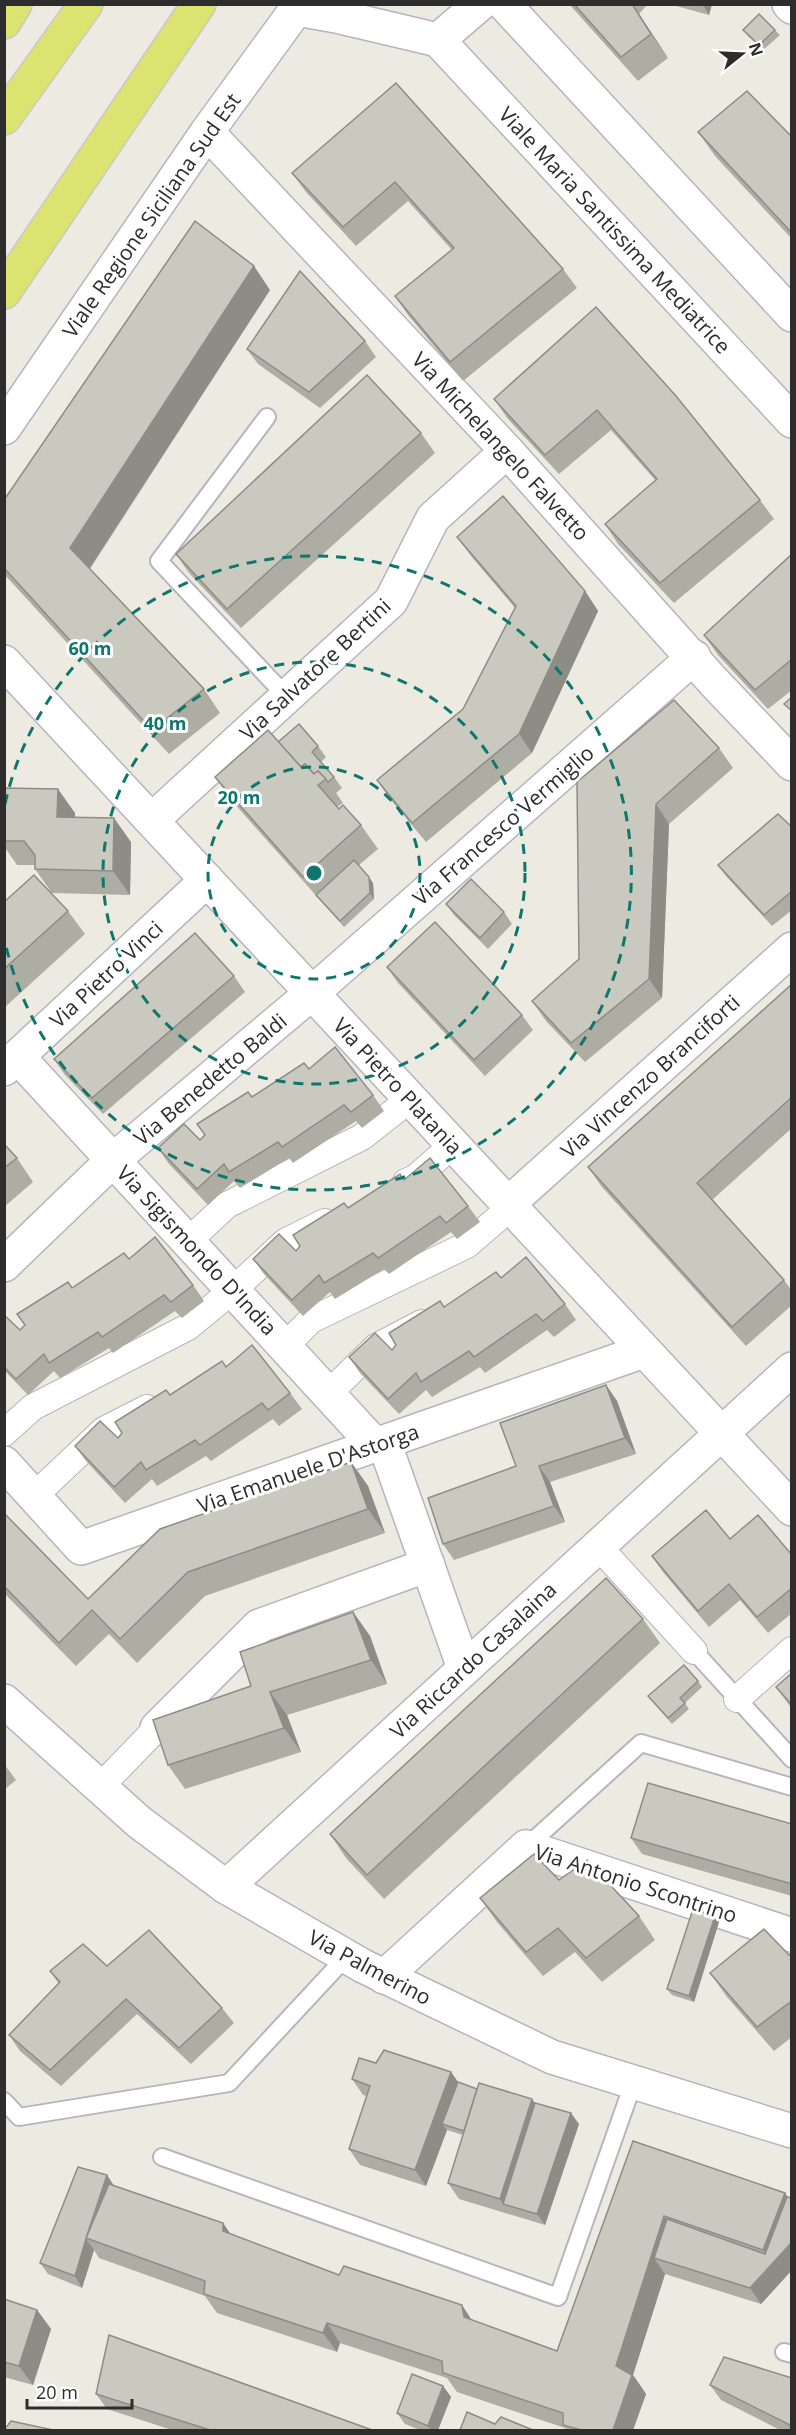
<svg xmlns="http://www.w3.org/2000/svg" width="796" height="2435" font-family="'Open Sans',sans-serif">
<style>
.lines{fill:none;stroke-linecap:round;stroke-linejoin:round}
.service-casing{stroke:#b6b4bf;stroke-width:20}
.pedestrian-casing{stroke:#b6b4bf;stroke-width:28}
.minor-casing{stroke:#b6b4bf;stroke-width:36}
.tertiary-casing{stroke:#b6b4bf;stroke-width:36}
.primary-casing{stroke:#c8c8c8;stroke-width:36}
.service{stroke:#fff;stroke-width:16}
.pedestrian{stroke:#fff;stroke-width:26}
.minor{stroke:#fff;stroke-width:33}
.tertiary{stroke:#fff;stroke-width:33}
.primary{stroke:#dce370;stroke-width:33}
.wall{fill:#adada4}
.shaded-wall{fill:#8d8d86}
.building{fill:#c9c9bf;stroke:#8d8d86;stroke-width:1.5}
.ring{fill:none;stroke:#0f766e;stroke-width:3;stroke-dasharray:10 8}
.labels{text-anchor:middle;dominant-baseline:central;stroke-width:6;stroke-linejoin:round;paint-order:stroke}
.street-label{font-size:21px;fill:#2d2d2d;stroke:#fff}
.centre{fill:#0f766e;stroke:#fff;stroke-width:3}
.ring-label{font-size:18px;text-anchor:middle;font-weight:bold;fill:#0f766e;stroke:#fff;stroke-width:6;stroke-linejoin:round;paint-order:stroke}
</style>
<rect width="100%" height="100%" fill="#edebe1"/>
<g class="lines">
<defs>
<g id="service">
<polyline points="267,417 159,561 286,696"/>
<polyline points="694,1651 792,1759"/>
<polyline points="526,1847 641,1743 792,1787"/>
<polyline points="4,2101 19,2117 229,2083 346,1957"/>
<polyline points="162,2157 558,2297 634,2081"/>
<polyline points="784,2352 792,2354"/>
</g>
<g id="pedestrian">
<polyline points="406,1182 415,1178 453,1145"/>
<polyline points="188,1241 227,1205 362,1137 410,1099"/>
<polyline points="285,1346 311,1320 467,1245 511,1207"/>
<polyline points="328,1394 376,1347 422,1323"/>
<polyline points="4,1433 33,1407 188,1327 233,1290 285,1242 325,1222"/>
<polyline points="34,1496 104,1430 147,1408"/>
<polyline points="598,1546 694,1651"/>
<polyline points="737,1699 792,1650"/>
<polyline points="100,1787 157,1728"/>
</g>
<g id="minor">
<polyline points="480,4 438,40 792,421"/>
<polyline points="504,4 792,315"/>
<polyline points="789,4 792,7"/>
<polyline points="207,132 507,451 713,681 792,764"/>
<polyline points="4,662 792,1509"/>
<polyline points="152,820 391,601 433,518 507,451"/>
<polyline points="18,1057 375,1445"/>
<polyline points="4,1069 207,880"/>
<polyline points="508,1204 792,949"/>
<polyline points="4,1265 113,1160 312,993 694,657"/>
<polyline points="384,1442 464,1668"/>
<polyline points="4,1463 81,1548 644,1351"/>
<polyline points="4,1701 139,1822 226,1887 363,1966 552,2057 792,2131"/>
<polyline points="157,1728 259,1626 428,1565"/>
<polyline points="226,1887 792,1369"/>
<polyline points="384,1977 526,1847 792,1935"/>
</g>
<g id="tertiary">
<polyline points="297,9 336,16 438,40"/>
<polyline points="4,428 207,132 300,4"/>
</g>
<g id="primary">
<polyline points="4,22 15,4"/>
<polyline points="4,118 86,4"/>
<polyline points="4,292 199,4"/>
</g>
</defs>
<!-- service casing -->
<use href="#service" class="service-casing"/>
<!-- pedestrian casing -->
<use href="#pedestrian" class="pedestrian-casing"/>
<!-- minor casing -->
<use href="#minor" class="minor-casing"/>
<!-- tertiary casing -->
<use href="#tertiary" class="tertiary-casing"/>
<!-- primary casing -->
<use href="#primary" class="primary-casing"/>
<!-- service -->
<use href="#service" class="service"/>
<!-- pedestrian -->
<use href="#pedestrian" class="pedestrian"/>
<!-- minor -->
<use href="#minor" class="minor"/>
<!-- tertiary -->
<use href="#tertiary" class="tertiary"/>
<!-- primary -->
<use href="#primary" class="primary"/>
</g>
<!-- wall -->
<g class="wall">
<polygon points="569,4 648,4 639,14 668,58 638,81"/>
<polygon points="669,4 712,4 709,15"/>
<polygon points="743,30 775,30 780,35 763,50 748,36"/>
<polygon points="396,83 563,269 577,288 463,381 408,315 395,296 452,250 408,201 356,246 306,192 292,173"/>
<polygon points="698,132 792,137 792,239 715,156"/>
<polygon points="270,290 90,569 204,689 220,713 169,754 4,574 4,500"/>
<polygon points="596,307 760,500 774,519 674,603 618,544 605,524 656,481 611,430 559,474 508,419 494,399"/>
<polygon points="365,341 376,357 320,408 258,364 247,349"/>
<polygon points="421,433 435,453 241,628 189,573 176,554"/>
<polygon points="457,537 585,591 598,611 532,753 426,842 390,799 377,780 463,709 515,608 471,556"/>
<polygon points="792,554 792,690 768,709 718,655 704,635"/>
<polygon points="278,742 318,746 326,757 321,762 334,777 342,788 336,793 343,803 337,807 361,825 378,849 359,865 373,883 374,899 344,927 232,801 215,777"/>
<polygon points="719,748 733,768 669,824 662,998 585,1062 546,1021 532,1001 579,959 577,782"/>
<polygon points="4,788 75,813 75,817 131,842 130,895 52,893 35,869 35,865 17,865 4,846"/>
<polygon points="792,827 792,910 772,926 726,876 718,865"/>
<polygon points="4,902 68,911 85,934 4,1008"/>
<polygon points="446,904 504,912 512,924 488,949 454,915"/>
<polygon points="387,967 522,1015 533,1030 485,1076 398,983"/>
<polygon points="234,976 245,992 103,1114 65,1075 54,1059"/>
<polygon points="792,984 792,1128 712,1200 784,1280 792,1291 792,1305 746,1346 602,1187 588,1167"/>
<polygon points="309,1069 373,1095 384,1111 362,1128 356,1121 293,1163 289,1158 240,1188 234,1181 208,1205 169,1164 158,1148 200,1140 252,1097"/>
<polygon points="4,1144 17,1158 33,1182 4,1207"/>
<polygon points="404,1180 468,1206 480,1222 457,1239 451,1232 389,1274 384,1269 335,1299 330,1292 303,1316 264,1274 253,1259 296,1251 348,1208"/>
<polygon points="129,1259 193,1285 204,1301 182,1318 175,1311 113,1353 109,1348 60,1378 54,1371 28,1395 4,1370 4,1315 20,1330 72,1288"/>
<polygon points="501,1278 565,1304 576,1320 554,1337 547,1330 485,1373 480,1367 432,1397 426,1390 399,1414 360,1373 349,1357 392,1350 444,1307"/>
<polygon points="226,1367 290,1393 302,1409 279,1426 273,1419 211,1461 206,1456 157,1486 152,1479 125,1503 86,1461 75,1446 118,1438 170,1395"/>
<polygon points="606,1385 617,1401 636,1454 550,1482 565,1522 454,1560 443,1544 516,1466"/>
<polygon points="351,1462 368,1486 385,1533 205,1596 137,1663 109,1634 76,1666 4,1593 4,1513 88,1599"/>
<polygon points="730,1539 792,1555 792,1613 768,1633 740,1600 709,1627 663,1572 652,1556"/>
<polygon points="353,1612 370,1636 387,1684 287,1715 301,1752 185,1789 168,1765 251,1686"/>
<polygon points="643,1619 660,1643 384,1899 346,1858 330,1834"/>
<polygon points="792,1673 792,1709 776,1687"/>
<polygon points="698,1681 702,1687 685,1703 689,1709 672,1724 648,1696"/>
<polygon points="4,1764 16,1780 4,1790"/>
<polygon points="792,1824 792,1896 642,1854 631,1838"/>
<polygon points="559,1880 639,1916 655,1940 602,1982 575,1952 543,1976 497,1922 480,1898"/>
<polygon points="719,1922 694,2002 672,1995 667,1989"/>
<polygon points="792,1953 792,2037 774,2051 727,1997 710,1973 789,1955"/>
<polygon points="107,1966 222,2008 234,2023 191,2064 137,2014 61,2086 20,2051 9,2035 59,1984 50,1971"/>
<polygon points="376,2063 451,2072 458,2082 477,2089 535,2103 579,2124 545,2225 459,2199 448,2183 463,2135 447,2130 426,2186 360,2165 349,2149 367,2096 363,2095 352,2079"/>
<polygon points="633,2141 785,2193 787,2197 792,2198 792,2270 761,2304 665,2274 633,2375 646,2394 633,2430 567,2430 565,2428 457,2392 447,2378 340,2343 337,2352 217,2313 205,2296 99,2258 94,2250 82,2288 48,2274 40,2263 107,2175 114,2186 223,2223 230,2234 339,2275 557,2351"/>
<polygon points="4,2299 37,2310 51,2329 33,2385 4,2377"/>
<polygon points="792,2378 792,2430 780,2430 721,2400 710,2385"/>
<polygon points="443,2386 451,2397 438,2430 420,2430 405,2424 397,2413"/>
<polygon points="96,2394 372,2430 172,2430 107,2409"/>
</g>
<!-- shaded-wall -->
<g class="shaded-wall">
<polygon points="632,4 639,14 668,58 651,34"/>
<polygon points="702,4 712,4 709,15"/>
<polygon points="254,266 270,290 87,572 70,548"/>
<polygon points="585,591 598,611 532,753 519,734"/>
<polygon points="58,789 75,813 74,841 57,817"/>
<polygon points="656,804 669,824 662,998 649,979"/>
<polygon points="114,818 131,842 130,895 113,871"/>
<polygon points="369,877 373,883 374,899 370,893"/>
<polygon points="606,1385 617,1401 636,1454 625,1438"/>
<polygon points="351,1462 368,1486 385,1533 368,1509"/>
<polygon points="539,1466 550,1482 565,1522 554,1506"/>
<polygon points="353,1612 370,1636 387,1684 371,1660"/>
<polygon points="270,1692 287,1715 301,1752 284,1728"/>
<polygon points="715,1916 719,1922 694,2002 689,1996"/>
<polygon points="451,2072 462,2088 442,2124 447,2130 426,2186 415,2170"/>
<polygon points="532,2099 543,2114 503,2204 500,2199"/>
<polygon points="571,2113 579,2124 545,2225 537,2214"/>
<polygon points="107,2175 114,2186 87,2239"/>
<polygon points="785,2193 792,2203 792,2270 761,2304 750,2288 772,2264 763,2250"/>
<polygon points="664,2216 678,2235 654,2258 665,2274 633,2375 646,2394 633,2430 613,2430 616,2366"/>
<polygon points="223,2223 236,2242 223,2231"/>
<polygon points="86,2239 94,2250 82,2288 75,2276"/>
<polygon points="462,2305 475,2325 464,2317"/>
<polygon points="37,2310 51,2329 33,2385 19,2366"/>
<polygon points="327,2323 340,2343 337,2352 323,2333"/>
<polygon points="443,2386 451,2397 438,2430 431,2430 428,2426"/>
</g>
<!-- building -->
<g class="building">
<polygon points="574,4 632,4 651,34 621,57"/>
<polygon points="759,14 775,30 759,45 743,30"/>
<polygon points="396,83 563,269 450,362 395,296 454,248 395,182 343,227 292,173"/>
<polygon points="747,91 792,137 792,233 698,132"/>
<polygon points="195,221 254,266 70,548 204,689 152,730 4,568 4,500"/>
<polygon points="300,271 365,341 309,392 247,349"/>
<polygon points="596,307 676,396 760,500 660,583 605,524 657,479 597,410 545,455 494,399"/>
<polygon points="367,375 421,433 227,609 176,554"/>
<polygon points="503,496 585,591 519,734 412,823 377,780 463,709 516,606 457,537"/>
<polygon points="792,554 792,659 755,690 704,635"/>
<polygon points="792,697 792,711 784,704"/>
<polygon points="674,700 719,748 656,804 649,979 571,1043 532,1001 579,959 577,782"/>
<polygon points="299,724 318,746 312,752 334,777 328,782 318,771 314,774 305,764 301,767 278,742"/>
<polygon points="268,730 301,767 305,764 314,774 318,771 326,779 318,785 339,809 343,805 361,825 303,877 215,777"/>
<polygon points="4,788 58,789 57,817 114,818 113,871 35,869 35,855 24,841 4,841"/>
<polygon points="778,814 792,827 792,891 764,915 718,865"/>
<polygon points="354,860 369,877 370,893 340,921 316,895"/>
<polygon points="34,875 68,911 4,969 4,902"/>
<polygon points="471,879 504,912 480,938 446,904"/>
<polygon points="435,922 522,1015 474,1060 387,967"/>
<polygon points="195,933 234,976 92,1098 54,1059"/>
<polygon points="792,984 792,1097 697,1183 784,1280 732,1327 588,1167"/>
<polygon points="335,1047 373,1095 351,1112 344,1105 282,1147 278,1142 229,1172 224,1164 197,1189 158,1148 184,1124 200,1140 205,1135 197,1124 248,1092 252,1097 304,1063 309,1069"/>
<polygon points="4,1144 17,1158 4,1168"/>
<polygon points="430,1158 468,1206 446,1223 440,1216 378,1258 373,1253 324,1283 319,1275 292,1300 253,1259 279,1234 296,1251 300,1246 293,1235 344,1203 348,1208 400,1174 404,1180"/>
<polygon points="155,1237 193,1285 171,1302 164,1295 102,1337 98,1332 49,1363 44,1354 16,1379 4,1367 4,1315 20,1330 25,1325 17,1314 68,1282 72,1288 124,1253 129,1259"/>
<polygon points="526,1257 565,1304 543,1321 536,1314 474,1357 469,1351 421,1382 416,1373 388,1399 349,1357 375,1333 392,1350 396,1345 389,1333 440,1301 444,1307 496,1272 501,1278"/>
<polygon points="252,1345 290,1393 268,1410 262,1403 200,1445 195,1440 146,1470 141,1462 114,1487 75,1446 100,1421 118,1438 122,1433 115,1422 166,1390 170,1395 222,1361 226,1367"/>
<polygon points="606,1385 625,1438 539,1466 554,1506 443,1544 428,1498 516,1466 500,1423"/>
<polygon points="351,1462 368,1509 188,1572 120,1639 92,1610 59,1643 4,1586 4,1513 88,1599 160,1529"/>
<polygon points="706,1510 730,1539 758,1515 792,1555 792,1588 757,1617 729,1584 698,1611 652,1556"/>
<polygon points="606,1578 643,1619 367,1875 330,1834"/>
<polygon points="353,1612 371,1660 270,1692 284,1728 168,1765 153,1720 251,1686 240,1652"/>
<polygon points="684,1665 698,1681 680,1698 685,1703 668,1718 648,1696"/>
<polygon points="792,1673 792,1705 776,1687"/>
<polygon points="648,1783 792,1824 792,1884 631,1838"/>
<polygon points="534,1854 559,1880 587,1860 639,1916 586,1958 558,1928 526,1952 480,1898"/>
<polygon points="693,1909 715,1916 689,1996 667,1989"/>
<polygon points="764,1929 789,1955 792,1953 792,2006 789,2003 757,2027 710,1973"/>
<polygon points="149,1930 222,2008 179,2048 126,1999 50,2070 9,2035 60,1982 50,1971 83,1944 107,1966"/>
<polygon points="384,2050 451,2072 415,2170 349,2149 370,2086 352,2079 359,2058 376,2063"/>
<polygon points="458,2082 477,2089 464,2131 442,2124"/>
<polygon points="479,2083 532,2099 500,2199 448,2183"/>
<polygon points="535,2103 571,2113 537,2214 503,2204"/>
<polygon points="633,2141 785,2193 763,2250 664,2216 616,2366 632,2375 613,2430 581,2430 563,2425 563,2413 443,2373 442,2361 327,2323 323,2333 204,2294 205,2281 86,2238 109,2184 223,2223 223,2231 339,2275 344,2266 462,2305 464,2317 557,2351"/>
<polygon points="78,2167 107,2175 86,2238 86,2239 75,2276 40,2263"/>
<polygon points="787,2197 792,2198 792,2242 750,2288 654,2258 667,2219 765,2254"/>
<polygon points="4,2299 37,2310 19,2366 4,2362"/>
<polygon points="109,2335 372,2430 210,2430 96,2394"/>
<polygon points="724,2357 792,2378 792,2426 710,2385"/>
<polygon points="412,2374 443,2386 428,2426 397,2413"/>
<polygon points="467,2412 495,2424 501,2417 533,2430 460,2430"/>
<polygon points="11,2421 53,2430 4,2430"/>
</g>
<!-- distance rings -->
<g class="ring">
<circle cx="314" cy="873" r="106"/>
<circle cx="314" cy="873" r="211"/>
<path d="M5 804A317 317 0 1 1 5 942"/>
</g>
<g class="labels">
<!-- street labels -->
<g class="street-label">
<text transform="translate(151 215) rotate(-55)">Viale Regione Siciliana Sud Est</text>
<text transform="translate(615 230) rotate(47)">Viale Maria Santissima Mediatrice</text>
<text transform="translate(501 446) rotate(47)">Via Michelangelo Falvetto</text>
<text transform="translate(315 669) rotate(-43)">Via Salvatore Bertini</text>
<text transform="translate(503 825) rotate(-41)">Via Francesco Vermiglio</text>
<text transform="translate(106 974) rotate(-43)">Via Pietro Vinci</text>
<text transform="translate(650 1076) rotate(-42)">Via Vincenzo Branciforti</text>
<text transform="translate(210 1079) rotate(-40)">Via Benedetto Baldi</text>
<text transform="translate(398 1086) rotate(47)">Via Pietro Platania</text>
<text transform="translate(197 1250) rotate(47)">Via Sigismondo D'India</text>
<text transform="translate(308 1468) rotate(-19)">Via Emanuele D'Astorga</text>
<text transform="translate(473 1660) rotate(-43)">Via Riccardo Casalaina</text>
<text transform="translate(636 1883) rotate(18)">Via Antonio Scontrino</text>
<text transform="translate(370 1967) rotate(28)">Via Palmerino</text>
</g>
</g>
<circle cx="314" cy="873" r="9" class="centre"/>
<g class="ring-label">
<text x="90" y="655">60 m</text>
<text x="165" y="730">40 m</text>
<text x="239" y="804">20 m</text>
</g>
<!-- border -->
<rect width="796" height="2435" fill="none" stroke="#2d2d2d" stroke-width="12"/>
<!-- north arrow -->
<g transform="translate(742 54) rotate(72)" stroke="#ffffff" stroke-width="4.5" paint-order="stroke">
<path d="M0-4.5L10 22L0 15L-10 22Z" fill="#2d2d2d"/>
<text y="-9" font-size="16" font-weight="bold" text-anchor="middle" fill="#2d2d2d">N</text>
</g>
<!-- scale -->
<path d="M27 2399v9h105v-9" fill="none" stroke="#2d2d2d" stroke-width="3"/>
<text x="36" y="2399" font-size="18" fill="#2d2d2d" stroke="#ffffff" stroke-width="4.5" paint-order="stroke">20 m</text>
</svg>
